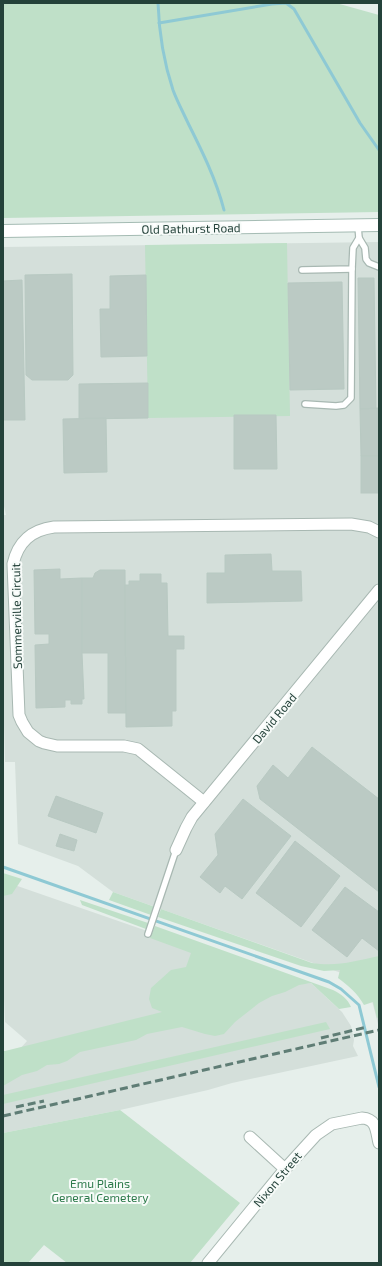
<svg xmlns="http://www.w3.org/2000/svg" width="382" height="1266" font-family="'Exo 2',sans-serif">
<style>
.built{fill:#d4dfda}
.green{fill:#bfe0c8}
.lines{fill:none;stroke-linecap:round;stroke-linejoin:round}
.stream{stroke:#8ec9d4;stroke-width:3}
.building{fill:#bbcac4;stroke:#b8c9c2}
.service-casing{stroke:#a8b8b2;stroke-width:8}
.minor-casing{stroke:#a8b8b2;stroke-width:13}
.secondary-casing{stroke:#a4bbb3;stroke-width:14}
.service{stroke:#fff;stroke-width:5.5}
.minor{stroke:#fff;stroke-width:11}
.secondary{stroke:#fff;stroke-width:12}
.rail{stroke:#5f7d75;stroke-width:3;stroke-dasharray:8 4;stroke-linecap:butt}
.labels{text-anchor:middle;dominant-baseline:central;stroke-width:4;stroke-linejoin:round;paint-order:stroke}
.street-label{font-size:12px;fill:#24423a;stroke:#f7fbf9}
.park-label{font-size:12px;fill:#2d7a4b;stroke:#f7fbf9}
</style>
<rect width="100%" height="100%" fill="#e6efeb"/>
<!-- built -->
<g class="built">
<polygon points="379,242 379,1028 369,989 347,975 113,892 78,866 18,844 15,762 5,762 3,688 3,515 6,515 3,502 3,247"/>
<polygon points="3,881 300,984 311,983 342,1012 351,1026 354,1040 353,1046 358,1056 232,1083 208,1090 120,1110 3,1133 3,1068 27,1041 5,1022 3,974"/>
</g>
<!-- green -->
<g class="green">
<polygon points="3,3 336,3 379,15 379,212 3,218"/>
<polygon points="287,243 290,416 148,418 145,245"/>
<polygon points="3,873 22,879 12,894 3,896"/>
<polygon points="113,892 155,907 151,915 109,900"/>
<polygon points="80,900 148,923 146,929 82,905"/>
<path d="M161,909l151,54c25,4 43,-2 67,-7v61l-2,1 -4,-16 -9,3c-7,-12 -15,-19 -26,-27l2,-8 -16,1 -23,-5 -143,-49z"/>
<path d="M155,926l178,64c8,4 15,9 18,17l-12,2 -28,-26 -12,2 -14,7 -13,4 -13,7 -24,19 -11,12 -9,2 -10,-2 -23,-7 -35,7 -11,6 -56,12 -13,9 -8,3 -12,1 -10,6 -15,4 -19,11v-35h2l157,-39 -10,-4 -3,-9 2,-11 20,-18 15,-3 5,-14 -41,-15z"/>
<polygon points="326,1022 330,1029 3,1104 3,1095"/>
<polygon points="120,1110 240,1203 190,1263 67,1263 44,1245 28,1263 3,1263 3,1133"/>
</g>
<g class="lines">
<!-- stream -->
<g class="stream">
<path d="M158,3c1,28 6,60 15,87 4,11 10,22 15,33 14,28 28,56 36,87"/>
<polyline points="159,23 272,4 286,3 294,9 360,123 379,150"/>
<polyline points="3,867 329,982 341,989 359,1005 379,1087"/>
</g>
</g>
<!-- building -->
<g class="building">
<polygon points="72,274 73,375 68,380 32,380 26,375 25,275"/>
<polygon points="146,275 147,356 101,357 100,309 110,309 110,276"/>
<polygon points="358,278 374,278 376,409 360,409"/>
<polygon points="22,280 25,420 3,420 3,281"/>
<polygon points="342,282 344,389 290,390 288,283"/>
<polygon points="148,383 148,418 79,419 79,384"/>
<polygon points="379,408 379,456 361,456 360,409"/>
<polygon points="234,415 276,415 277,469 234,469"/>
<polygon points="106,418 107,472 64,473 63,419"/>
<rect x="361" y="456" width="18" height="37"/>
<polygon points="271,554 272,571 301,571 302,601 207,603 207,573 225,573 225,555"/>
<polygon points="60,569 60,579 82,578 82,653 84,699 82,699 82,704 71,704 71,700 65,700 65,707 36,708 35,645 49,644 49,634 35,634 34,570"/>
<polygon points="100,570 125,570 126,713 108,713 108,653 82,653 82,578 93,578 95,573"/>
<polygon points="140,574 161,574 161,583 167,583 168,636 184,636 184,649 176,649 176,711 172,711 172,726 126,727 125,585 129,585 129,581 140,581"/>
<polygon points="312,747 379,799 379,892 260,799 257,786 273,765 288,778"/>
<polygon points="56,796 103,813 96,833 48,816"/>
<polygon points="243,799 291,836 242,899 225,886 220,893 200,877 218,855 215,834"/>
<polygon points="60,834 77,840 74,851 56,846"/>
<polygon points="295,841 340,876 301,927 256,893"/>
<polygon points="345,887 379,912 379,951 362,938 347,957 312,930"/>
</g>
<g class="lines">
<defs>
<g id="service">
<polyline points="358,226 359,238 365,248 366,259 369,263 379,267"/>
<polyline points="302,270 352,269 353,248 359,238"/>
<polyline points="305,404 336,406 344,405 351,398 352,269"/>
<polyline points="148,934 176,850"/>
</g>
<g id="minor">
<path d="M204,802l-66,-53 -14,-3h-67l-13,-3 -5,-2 -11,-9 -6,-10 -3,-7 -6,-151c5,-22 18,-34 41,-37l297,-3 18,3 10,5"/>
<polyline points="176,850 186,828 192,817 379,590"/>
<polyline points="250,1137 285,1169"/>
<path d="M208,1263l77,-94 31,-34 16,-11 30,-6c15,1 14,13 17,25"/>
</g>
<polyline id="secondary" points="3,231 379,225"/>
</defs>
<!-- service casing -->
<use href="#service" class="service-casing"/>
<!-- minor casing -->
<use href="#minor" class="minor-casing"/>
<!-- secondary casing -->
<use href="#secondary" class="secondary-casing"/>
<!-- service -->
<use href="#service" class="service"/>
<!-- minor -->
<use href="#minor" class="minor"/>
<!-- secondary -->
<use href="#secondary" class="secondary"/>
<!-- rail -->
<g class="rail">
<polyline points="321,1038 367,1027"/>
<polyline points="16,1107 44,1101"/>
<polyline points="3,1116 379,1030"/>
</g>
</g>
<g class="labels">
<!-- street labels -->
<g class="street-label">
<text transform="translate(191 228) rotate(-1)">Old Bathurst Road</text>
<text transform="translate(16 616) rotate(-91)">Sommerville Circuit</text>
<text transform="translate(274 718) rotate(-50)">David Road</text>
<text transform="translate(277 1179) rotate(-50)">Nixon Street</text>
</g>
<!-- park labels -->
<g class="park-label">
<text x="100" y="1183">Emu Plains<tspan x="100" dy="14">General Cemetery</tspan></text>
</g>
</g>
<!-- border -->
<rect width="382" height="1266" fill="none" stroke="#24423a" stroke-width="8"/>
</svg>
